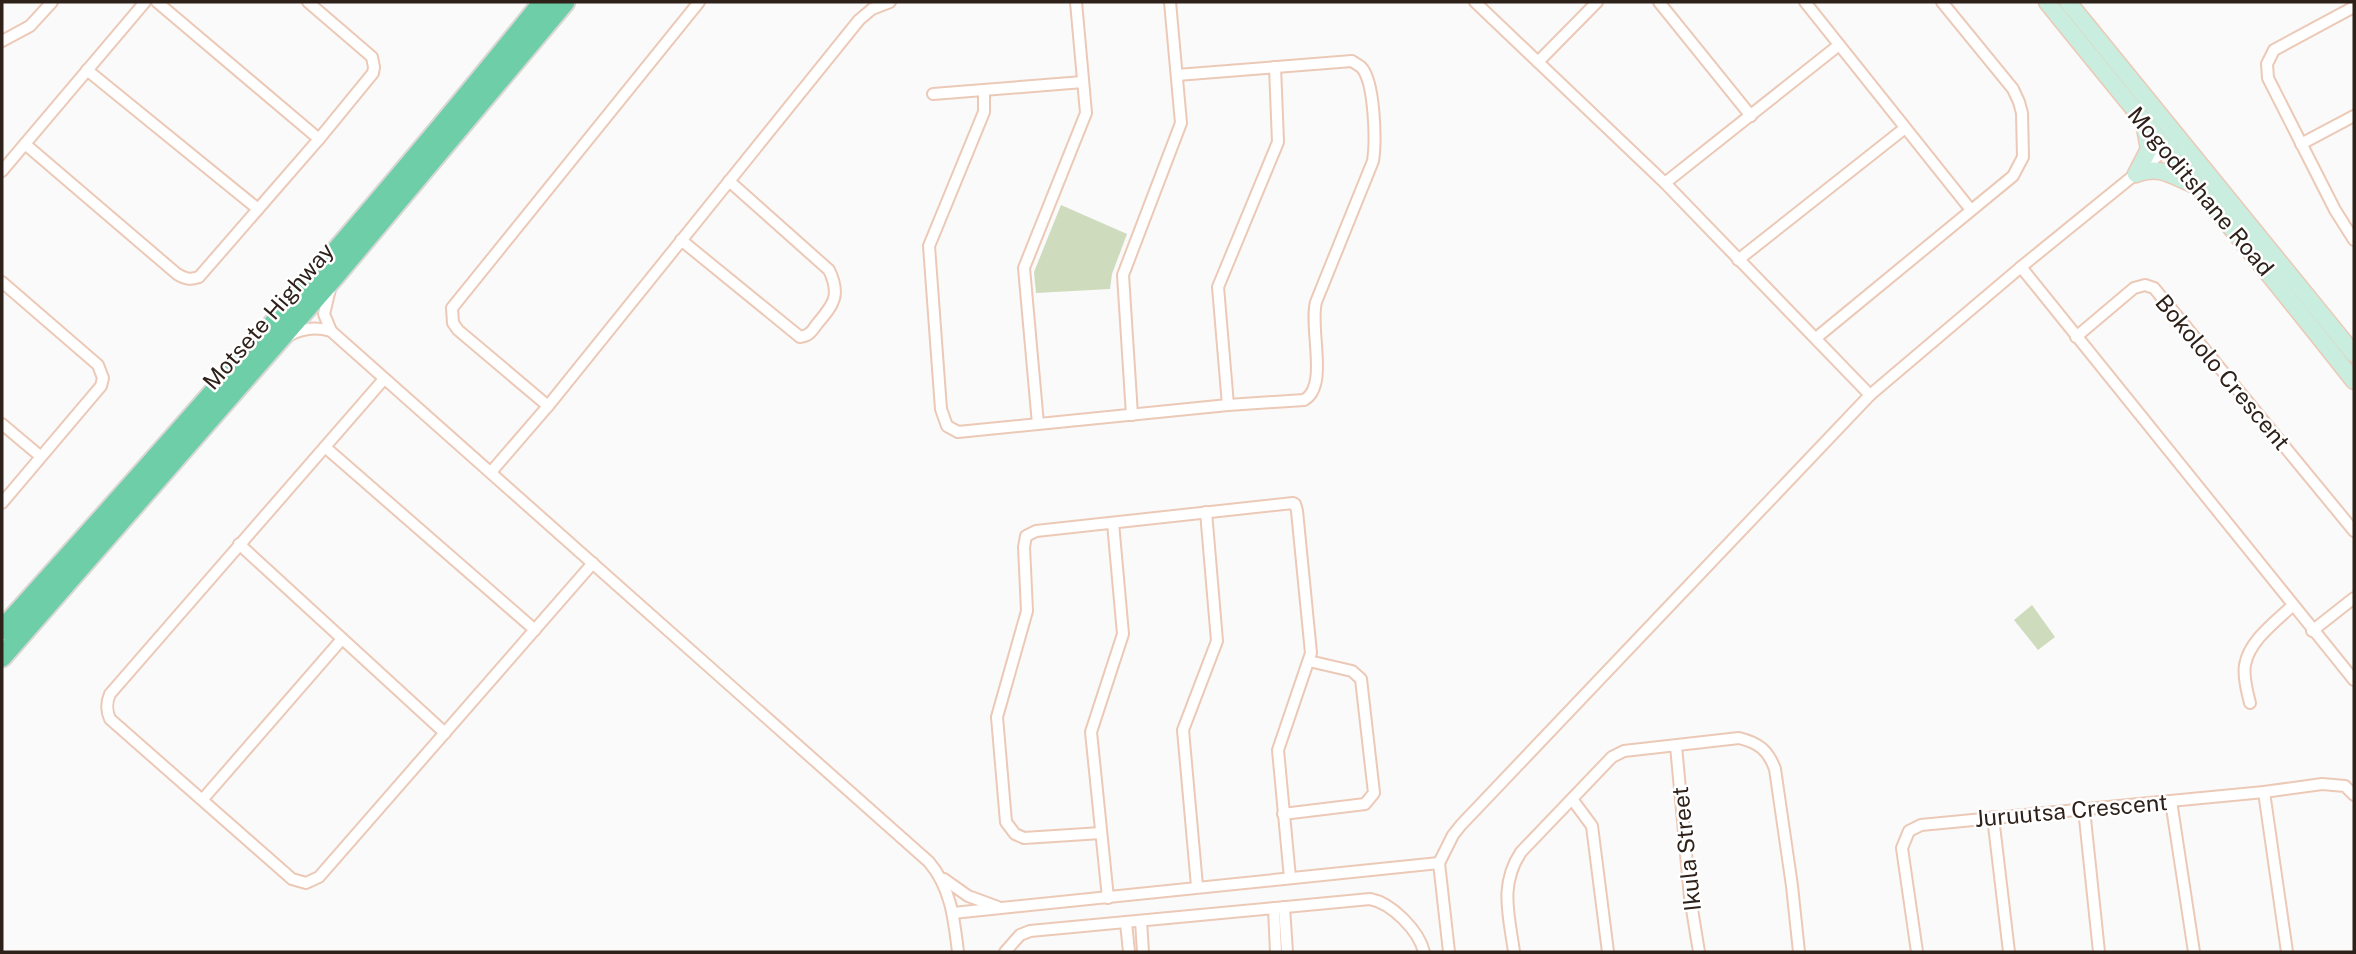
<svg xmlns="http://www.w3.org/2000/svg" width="2356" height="954" font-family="'Public Sans',sans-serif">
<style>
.green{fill:#cfdbbd}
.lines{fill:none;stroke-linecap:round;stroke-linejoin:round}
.minor-casing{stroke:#ecc9b6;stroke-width:14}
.secondary-casing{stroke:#ecc9b6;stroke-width:19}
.trunk-casing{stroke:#d9d7d6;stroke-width:23}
.minor{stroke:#fff;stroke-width:10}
.secondary{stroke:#c9edde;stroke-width:16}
.trunk{stroke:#6ecea8;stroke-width:19}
.labels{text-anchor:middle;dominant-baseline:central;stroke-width:5;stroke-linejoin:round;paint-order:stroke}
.street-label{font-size:23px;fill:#2e211a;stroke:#fff}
</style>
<rect width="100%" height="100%" fill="#fafafa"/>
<!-- green -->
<g class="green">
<polygon points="1061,205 1127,234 1112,274 1110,289 1036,293 1034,272"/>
<polygon points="2032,605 2055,637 2038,650 2014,620"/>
</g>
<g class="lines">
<defs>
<g id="minor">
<polyline points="157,2 319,139"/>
<polyline points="1475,2 1665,183 1870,395"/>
<polyline points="1659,2 1751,116"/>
<polyline points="1805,2 1971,210"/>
<polyline points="2354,7 2274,50 2267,64 2268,78 2335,210 2354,240"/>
<polyline points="2,41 30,26 52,2"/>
<polyline points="1538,62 1597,2"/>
<polyline points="87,70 258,209"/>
<path d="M984,90v22l-55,134 12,163 6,17 11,6 270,-27 76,-5c25,-13 5,-72 12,-98l57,-141c3,-19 2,-80 -12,-94 -1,-1 -8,-5 -9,-6l-175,14"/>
<polyline points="933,94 1083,82"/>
<path d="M25,144l152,130c8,5 13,6 22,3l120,-138 54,-66 1,-6 -2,-10 -64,-55"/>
<polyline points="2301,144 2354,116"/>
<polyline points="2,171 145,2"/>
<polyline points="1665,183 1839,45"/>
<path d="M681,240l119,97c9,-1 12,-6 17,-13 17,-20 24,-29 12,-54l-100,-89"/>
<polyline points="1738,260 1905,128"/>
<polyline points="2021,267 2354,680"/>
<polyline points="2,282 98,365 103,378 101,386 2,503"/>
<polyline points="330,289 324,314 331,331"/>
<path d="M288,336c14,-8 27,-10 43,-5l598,531c22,26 25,57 29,90"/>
<polyline points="2076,337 2134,288 2145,285 2154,288 2354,531"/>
<polyline points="1816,338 2013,176 2023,157 2022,113 2019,102 2013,89 1942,2"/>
<path d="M384,379l-274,315c-4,9 -4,16 0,25l182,160 14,4 13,-6 274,-314"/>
<polyline points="1228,405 1218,287 1278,142 1275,67"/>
<polyline points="548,406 458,330 453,323 452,308 699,2"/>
<polyline points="1132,415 1123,275 1181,123 1170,2"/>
<polyline points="2,424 40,456"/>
<polyline points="1038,424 1024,268 1086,113 1076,2"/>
<polyline points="325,447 535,630"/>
<polyline points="491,472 548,406 859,20 872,9 890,2"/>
<polyline points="239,544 445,733"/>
<polyline points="2312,631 2354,598"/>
<path d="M2250,703c-3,-11 -7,-26 -5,-38 4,-24 30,-43 47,-59"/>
<polyline points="1676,746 1690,897 1699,952"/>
<polyline points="2264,792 2287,952"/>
<polyline points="203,799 342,639"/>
<polyline points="1572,799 1592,826 1608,952"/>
<polyline points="2171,801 2194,952"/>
<polyline points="2084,809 2099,952"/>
<polyline points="1283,814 1365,804 1374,793 1361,679 1352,671 1309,661"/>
<polyline points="1993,817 2009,952"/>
<polyline points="1101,833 1024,838 1015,834 1006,822 997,717 1027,611 1024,547 1026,536 1036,531 1293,503 1295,504 1297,511 1311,653 1278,750 1290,878"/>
<polyline points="944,879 968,896 998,907"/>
<polyline points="1197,886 1183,730 1217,641 1206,512"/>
<polyline points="1108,898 1091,732 1123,634 1113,523"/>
<polyline points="1284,907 1287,952"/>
<polyline points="1274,908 1276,952"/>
<polyline points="953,913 1439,863"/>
<polyline points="1141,921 1143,952"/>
<polyline points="1126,923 1129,952"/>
<path d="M1005,952l15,-17 10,-4 340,-32c22,4 49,32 54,53"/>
<polyline points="1449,952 1439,863 1453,835 1461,825 1870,395 2021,267 2170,146"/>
<path d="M1514,952c-5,-37 -15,-67 7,-100l91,-95 12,-6 115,-13c20,5 29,12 36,31l17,117 7,66"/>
<polyline points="1917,952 1902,848 1909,831 1921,825 2264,792 2322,784 2345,786 2354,795"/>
</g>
<g id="secondary">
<path d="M2047,2c102,127 207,251 307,379"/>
<polyline points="2068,2 2354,354"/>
<path d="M2136,174c23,-9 35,1 56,10"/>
<polyline points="2136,174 2149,149 2145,128"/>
</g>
<g id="trunk">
<path d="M2,630c185,-206 368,-413 541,-628"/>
<polyline points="2,657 335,276 565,2"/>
</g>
</defs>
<!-- minor casing -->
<use href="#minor" class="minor-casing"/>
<!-- secondary casing -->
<use href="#secondary" class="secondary-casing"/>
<!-- trunk casing -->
<use href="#trunk" class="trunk-casing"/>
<!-- minor -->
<use href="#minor" class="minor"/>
<!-- secondary -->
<use href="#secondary" class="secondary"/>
<!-- trunk -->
<use href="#trunk" class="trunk"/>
</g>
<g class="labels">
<!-- street labels -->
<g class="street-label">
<text transform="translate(2201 191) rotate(50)">Mogoditshane Road</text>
<text transform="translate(268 316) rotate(-49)">Motsete Highway</text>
<text transform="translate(2223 372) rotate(50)">Bokololo Crescent</text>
<text transform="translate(2071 810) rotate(-5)">Juruutsa Crescent</text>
<text transform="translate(1686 849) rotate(-96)">Ikula Street</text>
</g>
</g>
<!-- border -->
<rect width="2356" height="954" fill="none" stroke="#2e211a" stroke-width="7"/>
</svg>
